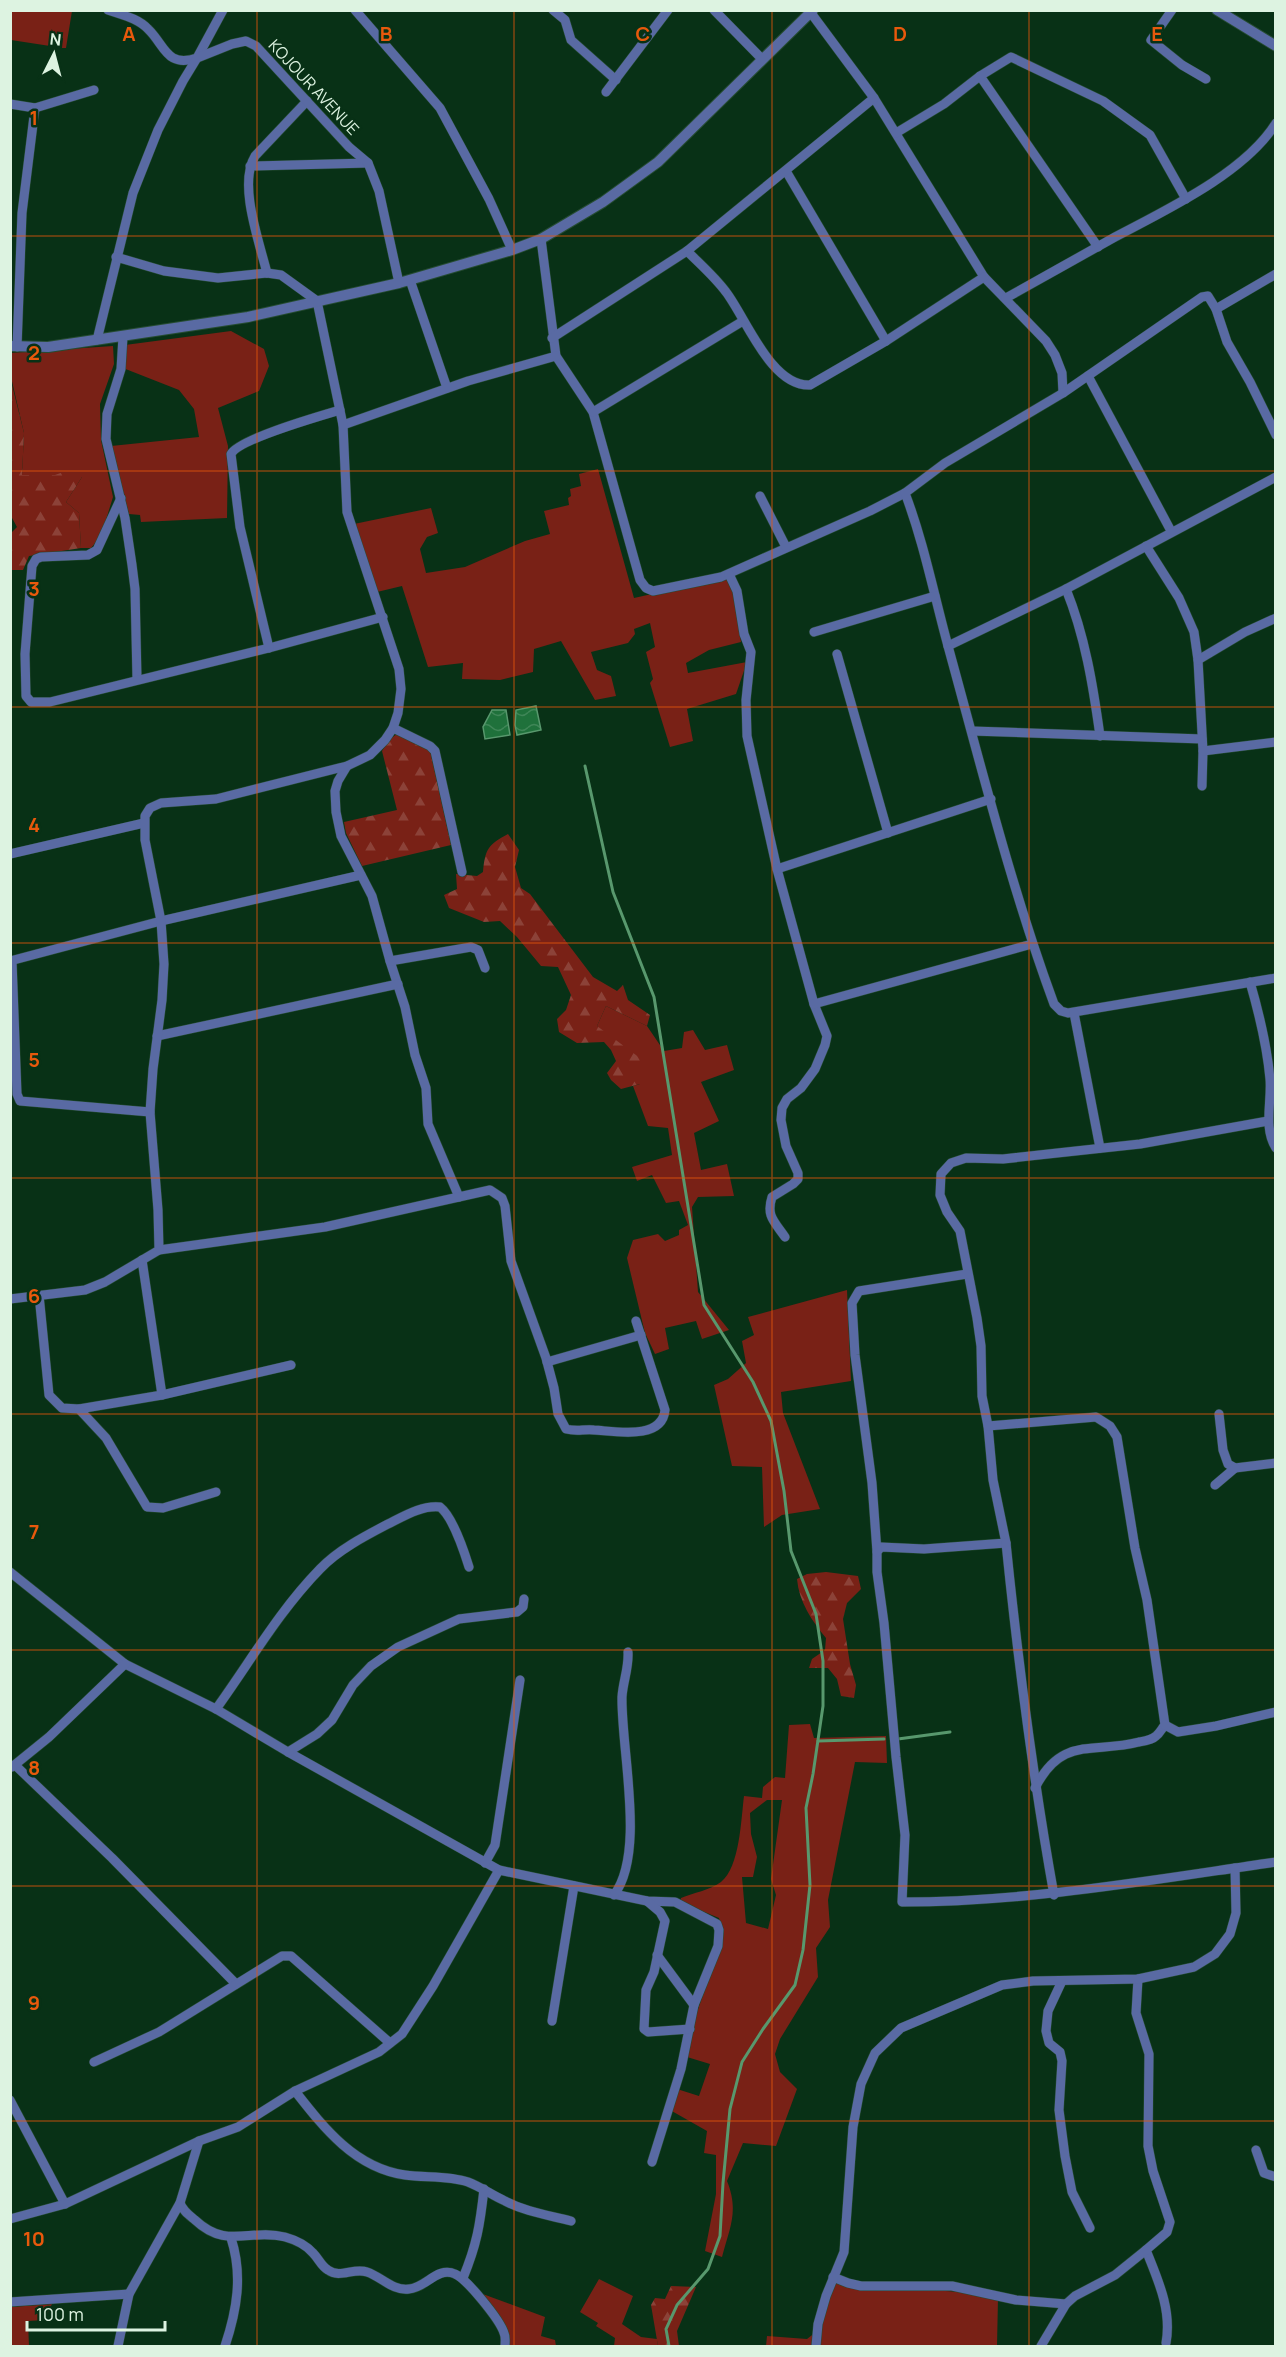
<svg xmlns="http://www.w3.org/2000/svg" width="1286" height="2357" font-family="Manrope,sans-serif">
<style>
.grass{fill:#792116;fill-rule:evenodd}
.forest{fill:url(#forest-firs)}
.water{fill:url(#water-waves);stroke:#58986d;stroke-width:1.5}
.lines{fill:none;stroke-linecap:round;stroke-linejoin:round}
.stream{stroke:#58986d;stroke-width:3}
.minor-casing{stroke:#264c32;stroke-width:10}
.tertiary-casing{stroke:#264c32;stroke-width:12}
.minor{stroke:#596aa3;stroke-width:9}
.tertiary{stroke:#596aa3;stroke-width:10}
.grid{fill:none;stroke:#e8590c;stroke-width:1.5;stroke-opacity:0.55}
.labels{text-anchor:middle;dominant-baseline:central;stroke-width:5;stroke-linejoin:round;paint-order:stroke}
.street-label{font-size:16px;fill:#ddf3e1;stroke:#083116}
.grid-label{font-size:20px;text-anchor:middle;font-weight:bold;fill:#e8590c;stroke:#083116;stroke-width:5;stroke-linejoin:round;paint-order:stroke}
</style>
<defs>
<pattern id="forest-firs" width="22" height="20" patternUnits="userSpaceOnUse" patternTransform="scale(1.5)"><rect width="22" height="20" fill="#792116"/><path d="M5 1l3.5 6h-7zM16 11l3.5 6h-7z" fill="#8c4238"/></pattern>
<pattern id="water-waves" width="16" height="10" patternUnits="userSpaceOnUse" patternTransform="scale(1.5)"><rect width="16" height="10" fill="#1f713b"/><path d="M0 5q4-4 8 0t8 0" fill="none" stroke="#3f8657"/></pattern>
</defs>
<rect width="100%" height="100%" fill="#083116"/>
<!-- grass -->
<g class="grass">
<polygon points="12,11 72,11 66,48 62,48 63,38 51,37 50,46 11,40"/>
<polygon points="231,331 264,349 269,366 259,391 218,408 228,446 227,518 141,522 140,515 129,514 111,446 199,437 194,409 179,390 123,368 125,345"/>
<polygon points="113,346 114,364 100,404 101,440 113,497 101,536 91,548 81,548 79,513 66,502 82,477 22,475 24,433 11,377 10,353"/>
<polygon points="598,469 634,598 728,577 734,590 741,642 709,650 686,663 688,673 747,662 736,694 687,709 693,741 670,747 650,683 653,679 646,652 655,647 650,623 634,629 635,634 628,643 591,652 597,670 611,676 616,696 595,700 561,641 534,649 533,672 500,680 462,679 463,663 428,667 402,586 377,592 354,524 431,508 438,533 427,537 420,549 426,573 465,567 525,541 550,534 544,511 569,505 568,498 571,496 570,489 581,486 579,474"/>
<polygon points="606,1006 647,1026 664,1051 682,1048 684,1032 693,1030 705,1050 727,1045 734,1070 701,1082 719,1121 694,1133 701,1170 727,1164 734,1196 698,1197 692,1207 698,1292 729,1330 702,1339 696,1321 665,1328 669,1349 655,1354 645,1333 627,1258 633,1240 658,1234 665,1241 679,1235 679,1230 688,1225 679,1201 666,1203 652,1175 637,1181 632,1167 672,1155 668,1128 648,1126 633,1086 640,1084 597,1026"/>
<polygon points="847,1290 851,1381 781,1392 783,1413 820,1509 782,1515 764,1527 762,1467 732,1466 714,1385 728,1379 746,1363 742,1341 754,1335 748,1317"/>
<path d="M810,1724l4,14 72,-2 1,27 -32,-1 -27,138 2,27 -14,21 2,29 -38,62 -5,15 5,18 17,17 -21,57 -33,-3 -16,38c12,30 3,46 -5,76l-17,-6 11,-57v-39l-12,-2 3,-22 -37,-21 7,-21 22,7 11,-32 -23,-7c3,-13 6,-27 9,-41 8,-28 30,-70 23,-98l-39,-16 1,-4c12,-5 29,-8 40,-16 19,-15 20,-63 23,-86l18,2 1,-11 12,-10 10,1 4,-53zM767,1800h15l-11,79 5,16 -8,34 -22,-6 -4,-46h11l4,-20 -6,-23 -1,-21z"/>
<polygon points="599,2279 633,2296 622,2324 641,2337 657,2339 658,2346 614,2346 615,2338 596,2326 598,2323 580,2312"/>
<polygon points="834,2283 960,2292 998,2299 997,2346 766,2346 767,2336 807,2339 821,2328"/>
<polygon points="480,2293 545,2317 541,2336 555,2340 556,2346 510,2346 507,2331"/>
<polygon points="52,2304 44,2320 28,2321 29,2346 11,2346 11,2307"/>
</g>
<!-- forest -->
<g class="forest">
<polygon points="10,377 24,433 22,475 55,475 77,467 82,477 66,502 79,513 81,548 29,556 23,570 11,570 11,533 17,527 11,516"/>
<polygon points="397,734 430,750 451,845 362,866 346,833 344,822 397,810 382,751 390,739"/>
<path d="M508,834l11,16 -4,17 6,21 9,6 63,83 24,14 6,-6 5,15 22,15 -3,11 -41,-20 -9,20 47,35 1,16 -5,7 -19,5 -10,-9 -4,-7 9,-12 -5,-11 -7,-8 -27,1 -18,-11 -2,-13 9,-9 5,-15 -13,-28 -17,-1 -24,-29 -17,-16 -16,1 -35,-14 -5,-13 13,-6 -1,-15 21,2 6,-4c2,-23 5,-27 25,-38z"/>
<path d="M826,1572l32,4 3,13 -14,14 -4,16 7,45 6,21 -2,13 -13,-2 -4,-17 -9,-11h-19l3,-9 13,-9 1,-12c-14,-17 -27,-36 -29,-59l10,-5z"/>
<polygon points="671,2286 696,2287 677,2331 679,2346 658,2346 651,2305 655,2298 665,2299"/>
</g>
<!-- water -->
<g class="water">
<polygon points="536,706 541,730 517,735 515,725 516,710"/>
<polygon points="492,710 506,710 510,735 485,739 483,727"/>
</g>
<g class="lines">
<!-- stream -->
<g class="stream">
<polyline points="585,766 613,892 654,997 704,1305 753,1382 771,1421 784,1491 791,1551 816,1614 823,1661 823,1706 813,1774 806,1808 810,1885 803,1950 795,1985 763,2029 742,2062 730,2109 723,2183 720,2236 708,2269 677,2305 666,2329 669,2346"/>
<polyline points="898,1739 950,1732"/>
<polyline points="818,1741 884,1739"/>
</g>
<defs>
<g id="minor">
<path d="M108,10c14,5 30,8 40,19 17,16 18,39 49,29l26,-48"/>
<polyline points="355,10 440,108 489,199 512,250"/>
<polyline points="553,10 565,20 571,40 616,80"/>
<polyline points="714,10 762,59"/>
<polyline points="1172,10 1151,40 1182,65 1206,79"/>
<polyline points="811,13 874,98 984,277 1046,341 1055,355 1062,373 1063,393"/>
<polyline points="980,76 1098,247"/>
<polyline points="606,92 668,10"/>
<polyline points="10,104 35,108 22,213 17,347"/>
<polyline points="35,108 94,90"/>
<polyline points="896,133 944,104 980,76 1011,57 1103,101 1150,135 1186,199"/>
<polyline points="250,166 368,163"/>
<polyline points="786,171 886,341"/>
<polyline points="541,239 556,356 593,412 640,580 646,588 653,591 721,577 870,511 905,493"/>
<path d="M687,251c13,13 28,26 39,41 20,26 45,95 84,93l76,-44 98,-64"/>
<path d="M267,273c-8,-32 -29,-89 -12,-117l52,-55"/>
<polyline points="410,280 447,388"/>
<path d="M1006,298c36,-20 73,-41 109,-61 51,-27 130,-64 161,-114"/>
<polyline points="1216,309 1276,274"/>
<polyline points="123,337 121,369 107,414 106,439 125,518 132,565 135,589 137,679"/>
<polyline points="552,338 687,251 874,98"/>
<polyline points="97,340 133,193 158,130 183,81 197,58 232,44 246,41 256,46 349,147 368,163 379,191 399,283"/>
<polyline points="1088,376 1171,531"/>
<polyline points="593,412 743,321"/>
<polyline points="343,425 468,381 556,356"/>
<path d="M1276,435l-26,-53 -23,-40 -11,-33 -8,-13 -6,1 -139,96 -118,70 -40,30c19,50 29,102 43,153 33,120 63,241 106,358l7,7 7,2 208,-35"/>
<polyline points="760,496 786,547"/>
<polyline points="121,498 97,550 88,555 41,557 36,559 32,566 25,654 26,696 31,702 50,702 269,648 383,617"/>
<polyline points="1146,546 1179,598 1194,632 1198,660 1203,751 1202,786"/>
<path d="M729,574l8,17 7,43 7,18 -5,48 1,36 30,133 37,135 13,32 -2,9 -10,24 -14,19 -14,11 -5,9 -1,12 5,26 12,27v6l-5,5 -21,13c-6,19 2,24 13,40"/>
<path d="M1066,589c19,47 27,96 34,147"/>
<polyline points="814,632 935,596"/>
<polyline points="948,646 1066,589 1276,477"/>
<path d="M269,648l-29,-121 -9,-73c8,-15 89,-38 109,-44"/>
<polyline points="837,654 888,833"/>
<polyline points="1198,660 1245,632 1276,618"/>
<polyline points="393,728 430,746 435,751 462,872"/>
<polyline points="972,731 1202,739"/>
<polyline points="1203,751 1276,742"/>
<polyline points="347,766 338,781 335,791 336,812 341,836 372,896 390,961 405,1007 415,1055 426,1088 428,1124 459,1197"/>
<polyline points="10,854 144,823"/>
<polyline points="777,869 991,799"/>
<polyline points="10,961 161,921 361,875"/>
<polyline points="12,961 17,1094 20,1101 150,1112"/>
<polyline points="390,961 471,947 478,950 485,968"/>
<path d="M1250,982c9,31 17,64 20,97 2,22 -7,49 6,69"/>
<polyline points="814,1004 1032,944"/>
<polyline points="1074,1013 1100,1148"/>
<polyline points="157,1036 398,984"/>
<path d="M1268,1121l-128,23 -137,15 -37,-1 -15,5 -10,11 -1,21 7,17 13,19 17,87 4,28 1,50 6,30 5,54 13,63 -82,6 -43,-2 -4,5v20l7,51 12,134 9,78 -3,67c126,0 249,-22 374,-40"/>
<path d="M159,1250l166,-23 165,-37 12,8 3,8 6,55 35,97 8,30 4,26 8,15c11,3 17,0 28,1 20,1 68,11 71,-20l-29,-89"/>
<polyline points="142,1260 162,1395"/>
<polyline points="39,1295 49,1395 62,1408 79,1409 162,1395 291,1365"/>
<polyline points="10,1299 85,1290 105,1282 159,1250 158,1210 150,1112 153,1069 162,1000 164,964 161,921 145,840 145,816 150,808 161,803 216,799 347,766 370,755 385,740 393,728 398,713 401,689 399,669 347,512 343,425 317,301 281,275 267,273 218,278 164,271 116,257"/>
<polyline points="547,1362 641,1335"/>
<polyline points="79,1409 106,1438 147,1507 163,1508 216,1492"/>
<polyline points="1219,1414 1223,1450 1228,1464 1235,1468 1276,1463"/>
<path d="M988,1426l108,-9 14,9 7,11 18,111 12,52 18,125c-3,3 -5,8 -9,11 -4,4 -11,5 -17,6 -46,12 -77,-7 -104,46"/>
<polyline points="1215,1485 1235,1468"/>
<path d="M1006,1543c12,118 27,235 48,352"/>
<polyline points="877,1552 872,1483 855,1355 852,1303 859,1291 967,1274"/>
<polyline points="10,1572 125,1664 216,1709 288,1752 499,1870 647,1901 675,1902 717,1924 719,1930 718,1946 694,2005 681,2069 652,2162"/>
<path d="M216,1709c34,-47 63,-98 104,-140 18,-19 45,-33 68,-45 16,-8 34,-19 52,-17 13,10 24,44 29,60"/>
<polyline points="1165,1725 1178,1732 1216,1726 1276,1712"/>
<polyline points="288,1752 317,1734 332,1720 353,1685 371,1666 398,1647 459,1619 517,1612 523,1607 524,1599"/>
<polyline points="15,1765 112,1858 236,1984"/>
<polyline points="12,1767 49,1737 125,1664"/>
<polyline points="485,1863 495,1845 520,1680"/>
<path d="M614,1895c32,-42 7,-145 8,-198 1,-16 7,-29 6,-45"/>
<polyline points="647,1901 660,1912 665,1921 654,1972 646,1990 644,2029 648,2032 690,2029"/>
<polyline points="657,1955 694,2005"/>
<path d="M1138,1979l-2,34 13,41 -1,92 5,25 17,51 -3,10 -21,18c12,30 26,60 20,93"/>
<polyline points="1062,1981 1048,2011 1046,2031 1049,2043 1060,2052 1062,2061 1059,2110 1065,2156 1072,2192 1090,2228"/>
<polyline points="552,2021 574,1886"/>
<polyline points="94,2062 159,2032 282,1956 291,1956 390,2043"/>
<path d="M295,2091c29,37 60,77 110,84 20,3 43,0 63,7 13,5 24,13 37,19 21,11 43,14 66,20"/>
<polyline points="10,2100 65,2204"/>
<polyline points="1256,2150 1264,2173 1276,2177"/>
<path d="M180,2203c3,8 9,12 15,17 32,30 54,8 90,17 11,3 21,8 28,16 6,6 8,13 15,17 12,9 26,-3 39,2 15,5 25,19 42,17 17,-1 28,-23 46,-15 12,5 45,46 49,59 2,4 1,9 1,13"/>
<polyline points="10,2219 65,2204 199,2141 238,2127 295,2091 379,2052 402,2034 433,1986 499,1870"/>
<polyline points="833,2277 848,2283 861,2286 952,2286 1016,2300 1066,2304"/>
<path d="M463,2278c14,-34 17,-53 21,-89"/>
<polyline points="10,2302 129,2294"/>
<polyline points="118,2346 129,2294 180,2203 199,2141"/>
<path d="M225,2346c12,-36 18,-71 6,-108"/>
<polyline points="816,2346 818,2324 826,2296 844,2252 853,2127 861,2084 875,2053 901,2028 1002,1985 1033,1981 1138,1979 1194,1967 1215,1954 1230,1934 1236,1913 1235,1868"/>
<polyline points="1041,2346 1066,2304 1075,2296 1115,2275 1146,2250"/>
</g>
<g id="tertiary">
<polyline points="1217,10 1276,46"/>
<polyline points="10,346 48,347 248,317 399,283 512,250 541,239 603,202 658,162 813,10"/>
</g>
</defs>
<!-- minor casing -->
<use href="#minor" class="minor-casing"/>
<!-- tertiary casing -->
<use href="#tertiary" class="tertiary-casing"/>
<!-- minor -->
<use href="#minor" class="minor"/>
<!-- tertiary -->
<use href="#tertiary" class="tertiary"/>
</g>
<!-- grid -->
<path class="grid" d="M257,10v2336M514,10v2336M772,10v2336M1029,10v2336M10,236h1266M10,471h1266M10,707h1266M10,943h1266M10,1178h1266M10,1414h1266M10,1650h1266M10,1886h1266M10,2121h1266"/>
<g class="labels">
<!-- street labels -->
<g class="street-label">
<text transform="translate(314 87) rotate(47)">KOJOUR AVENUE</text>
</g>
</g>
<g class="grid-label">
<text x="129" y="41">A</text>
<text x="386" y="41">B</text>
<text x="643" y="41">C</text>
<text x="900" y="41">D</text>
<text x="1157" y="41">E</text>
<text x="34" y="125">1</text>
<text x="34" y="360">2</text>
<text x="34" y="596">3</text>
<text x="34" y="832">4</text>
<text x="34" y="1067">5</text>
<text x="34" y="1303">6</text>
<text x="34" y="1539">7</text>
<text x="34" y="1775">8</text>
<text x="34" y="2010">9</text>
<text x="34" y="2246">10</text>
</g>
<!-- border -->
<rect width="1286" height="2357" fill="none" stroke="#ddf3e1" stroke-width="24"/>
<!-- north arrow -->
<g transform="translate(54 54) rotate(6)" stroke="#083116" stroke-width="4.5" paint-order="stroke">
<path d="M0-4.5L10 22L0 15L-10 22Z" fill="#ddf3e1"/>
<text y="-9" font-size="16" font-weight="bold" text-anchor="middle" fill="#ddf3e1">N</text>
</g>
<!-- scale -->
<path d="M27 2321v9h138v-9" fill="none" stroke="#ddf3e1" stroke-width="3"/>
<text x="36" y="2321" font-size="18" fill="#ddf3e1" stroke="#083116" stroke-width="4.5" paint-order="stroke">100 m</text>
</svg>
